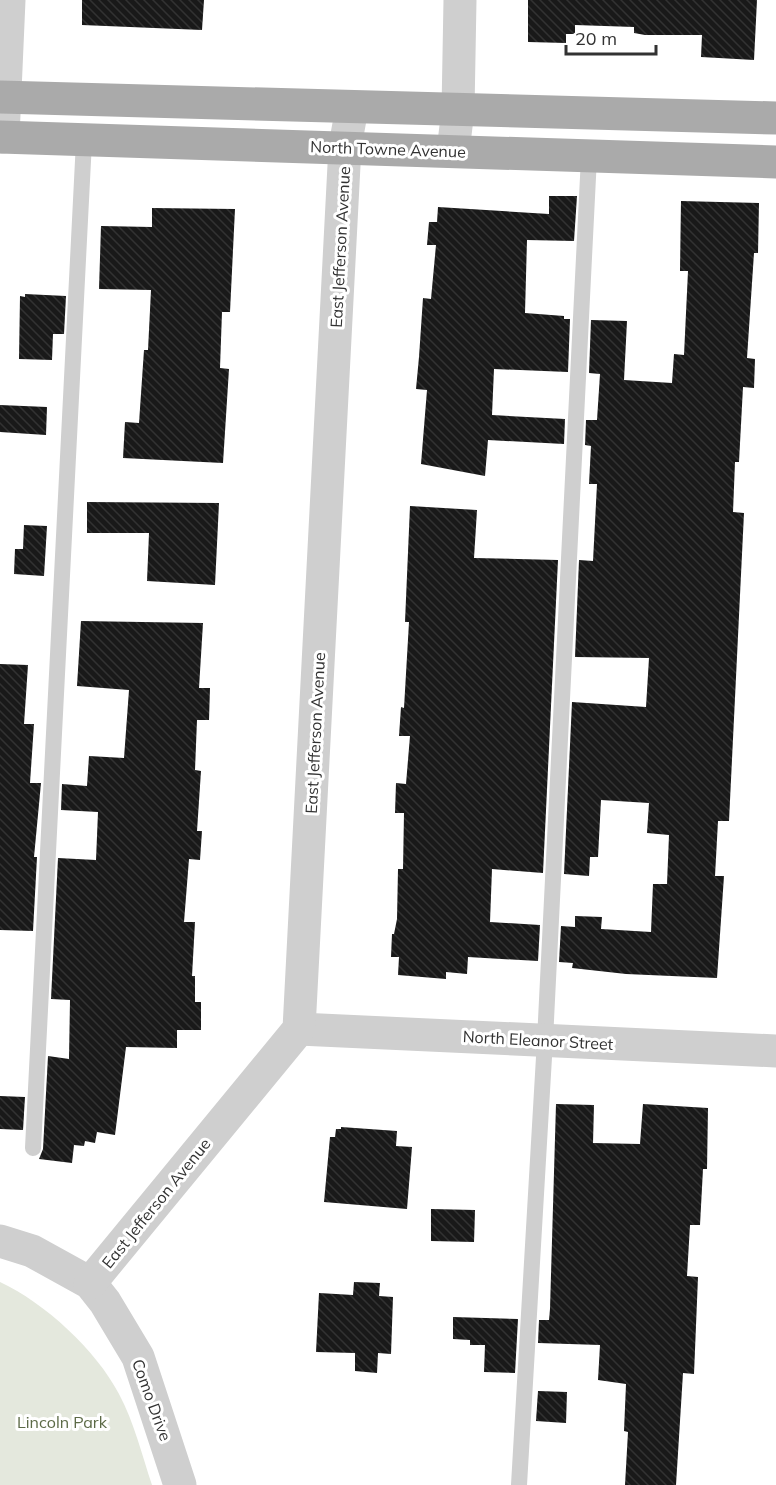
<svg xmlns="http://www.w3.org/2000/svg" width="776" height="1485" font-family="Mulish,sans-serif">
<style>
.park{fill:#e4e8dd}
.building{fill:url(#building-back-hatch)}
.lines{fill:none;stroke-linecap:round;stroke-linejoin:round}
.service{stroke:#cfcfcf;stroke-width:16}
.minor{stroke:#cfcfcf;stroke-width:33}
.primary{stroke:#aaa;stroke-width:33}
.labels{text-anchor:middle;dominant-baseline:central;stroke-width:6;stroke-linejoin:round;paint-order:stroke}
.street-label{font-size:16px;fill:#323232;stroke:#fff}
.park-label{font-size:16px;fill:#5b6945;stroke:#fff}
</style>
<defs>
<pattern id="building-back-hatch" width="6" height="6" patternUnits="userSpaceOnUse" patternTransform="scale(1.5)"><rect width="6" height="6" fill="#191919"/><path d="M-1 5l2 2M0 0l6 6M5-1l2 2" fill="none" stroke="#323232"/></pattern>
</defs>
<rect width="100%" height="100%" fill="#fff"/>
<!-- park -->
<path class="park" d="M0,1282c45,21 96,68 119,112 15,28 23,61 33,91h-152z"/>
<!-- building -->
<g class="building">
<polygon points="82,0 204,0 202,30 82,25"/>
<polygon points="528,0 757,0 754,60 701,57 702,35 645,35 634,33 634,27 575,25 575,34 566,34 566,43 528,42"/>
<polygon points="549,196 577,196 574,241 527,240 525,313 564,316 564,319 570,319 568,372 494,369 492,415 565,419 564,444 488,440 485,476 421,464 427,390 416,389 419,357 423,298 431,299 436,245 427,245 429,222 437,222 438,207 549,214"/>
<polygon points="681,201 759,203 758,253 754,253 747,358 755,359 754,388 743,387 739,462 735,462 733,512 744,513 729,821 718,821 715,876 724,876 717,978 626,974 572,968 573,963 559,962 561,926 575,927 575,916 602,917 601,929 651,932 653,884 667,884 669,835 647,833 649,803 601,800 598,857 590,857 589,876 564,874 572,702 646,707 649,658 575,657 579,560 593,561 597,484 589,484 591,446 585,445 586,420 597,420 600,374 589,373 591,320 627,321 624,380 672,383 674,354 684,355 688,271 680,271"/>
<polygon points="152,208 235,209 230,312 222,312 220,368 229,369 223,463 123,458 125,422 139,423 144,350 148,350 151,290 99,289 101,226 152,227"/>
<polygon points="25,294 66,296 64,334 53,334 52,360 19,359 20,296 25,297"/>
<polygon points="0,405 47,407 46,435 0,432"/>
<polygon points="87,502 219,503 215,585 147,581 149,533 87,533"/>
<polygon points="410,506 477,510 474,558 558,560 543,873 492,869 490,922 540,925 538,961 468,957 467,974 446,972 446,979 398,975 399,957 391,957 392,934 394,934 397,919 398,869 403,869 404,813 395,813 396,783 406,784 410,736 399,736 401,707 404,708 409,622 405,622"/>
<polygon points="24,525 47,526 44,576 14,574 15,549 23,549"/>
<polygon points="81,621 203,623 199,688 210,688 209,720 197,720 195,770 201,771 197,831 202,831 200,860 189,859 184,922 195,922 192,976 195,976 195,1002 201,1002 201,1030 177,1030 177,1048 126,1047 115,1135 97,1132 95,1143 85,1141 84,1146 74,1145 72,1163 39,1159 43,1149 48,1056 69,1059 70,1000 51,999 58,858 96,860 98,812 61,810 62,784 87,786 89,756 124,758 129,690 77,686"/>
<polygon points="0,664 28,665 24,724 34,724 30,783 41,783 34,857 37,857 33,931 0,930"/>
<polygon points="0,1096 25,1097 23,1130 0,1129"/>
<polygon points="556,1104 594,1105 593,1143 640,1144 643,1104 708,1108 707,1169 703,1169 700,1225 690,1225 687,1276 698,1277 694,1374 683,1373 676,1485 625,1485 628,1432 624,1431 626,1384 598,1380 600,1345 538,1343 539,1320 549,1320 550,1309"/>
<polygon points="341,1127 397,1131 396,1146 412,1147 407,1209 324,1202 330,1137 335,1137 336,1129 341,1129"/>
<polygon points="431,1209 475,1210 474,1242 431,1241"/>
<polygon points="354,1282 380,1283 379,1296 393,1297 391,1354 378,1353 377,1373 355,1371 355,1353 316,1352 319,1293 353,1295"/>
<polygon points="453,1317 518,1319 515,1373 484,1372 485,1345 470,1345 470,1340 453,1339"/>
<polygon points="538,1391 567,1392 566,1423 536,1421"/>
</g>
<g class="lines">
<!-- service -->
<g class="service">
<polyline points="33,1148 84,141"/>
<polyline points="519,1485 545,1040 589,157"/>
</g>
<!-- minor -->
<g class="minor">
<polyline points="3,137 9,0"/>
<polyline points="453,151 458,110 460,0"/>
<polyline points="299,1029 776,1051"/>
<polyline points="0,1241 32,1251 90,1283 105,1302 138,1357 180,1485"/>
<polyline points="90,1283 299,1029 345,146 352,108"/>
</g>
<!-- primary -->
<g class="primary">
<polyline points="0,97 776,118"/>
<polyline points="0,137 776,162"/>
</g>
</g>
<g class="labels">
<!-- street labels -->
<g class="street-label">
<text transform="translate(388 149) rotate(2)">North Towne Avenue</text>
<text transform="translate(340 247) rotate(-87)">East Jefferson Avenue</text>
<text transform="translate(315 733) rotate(-87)">East Jefferson Avenue</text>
<text transform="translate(538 1040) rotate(3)">North Eleanor Street</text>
<text transform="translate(156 1203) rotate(-51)">East Jefferson Avenue</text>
<text transform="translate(152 1400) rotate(70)">Como Drive</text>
</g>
<!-- park labels -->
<g class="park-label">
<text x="62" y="1422">Lincoln Park</text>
</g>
</g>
<!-- scale -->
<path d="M566 45v9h90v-9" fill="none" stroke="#323232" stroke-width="3"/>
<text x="575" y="45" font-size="18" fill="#323232" stroke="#ffffff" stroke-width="4.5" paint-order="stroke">20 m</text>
</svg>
